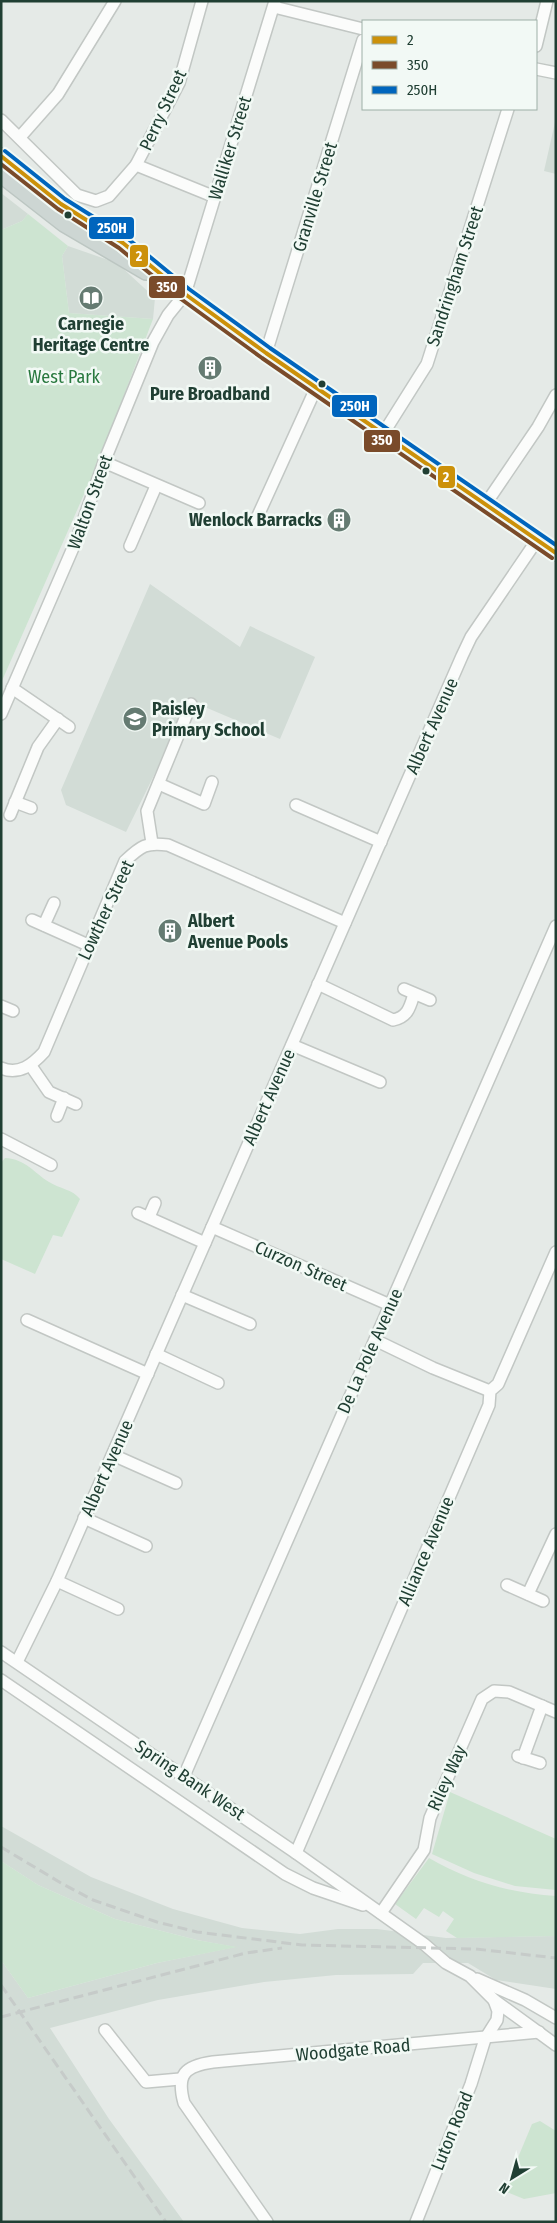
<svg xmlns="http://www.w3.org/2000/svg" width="557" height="2223" font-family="'Fira Sans Condensed',sans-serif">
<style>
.built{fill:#d2dcd6}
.green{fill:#cde4d1}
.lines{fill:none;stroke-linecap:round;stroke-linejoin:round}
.minor-casing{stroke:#c2c7c4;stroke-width:14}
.major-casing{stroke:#bcc6c2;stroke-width:18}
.minor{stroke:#fbfcfb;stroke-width:11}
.major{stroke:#cdd6d3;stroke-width:15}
.rail{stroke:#c6cbc9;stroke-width:3;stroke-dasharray:10 5;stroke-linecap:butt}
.bus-1-casing{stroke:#f2f9f5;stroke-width:8}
.bus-2-casing{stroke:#f2f9f5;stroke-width:8}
.bus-3-casing{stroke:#f2f9f5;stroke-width:8}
.bus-1{stroke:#cc910a;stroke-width:4}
.bus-2{stroke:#7a4b2a;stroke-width:4}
.bus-3{stroke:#0065bd;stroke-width:4}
.bus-dot{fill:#203f33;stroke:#f2f9f5;stroke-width:2}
.labels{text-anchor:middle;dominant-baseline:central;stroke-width:5;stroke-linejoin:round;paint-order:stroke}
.street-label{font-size:18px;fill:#203f33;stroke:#f2f9f5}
.poi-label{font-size:18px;font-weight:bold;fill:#203f33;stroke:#f2f9f5}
.park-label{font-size:18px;fill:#28783e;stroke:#f2f9f5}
.line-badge{stroke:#f2f9f5;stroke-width:2}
.badge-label{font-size:14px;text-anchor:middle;font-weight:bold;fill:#fff}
</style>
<rect width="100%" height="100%" fill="#e5eae7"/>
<!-- built -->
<g class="built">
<polygon points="556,118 556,174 544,171"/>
<polygon points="1,193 28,214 22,221 1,230"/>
<polygon points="68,246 117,263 155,298 153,319 69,313 62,256"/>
<polygon points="150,584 240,647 250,626 315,657 280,739 186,699 158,767 126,832 66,805 61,790"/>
<polygon points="1,1826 91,1877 173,1909 242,1928 300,1934 338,1929 377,1929 446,1938 556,1936 556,1989 496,1980 468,1963 423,1963 413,1974 336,1975 264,1982 158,2000 50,2028 109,2119 184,2222 1,2222 1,1960 28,1998 157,1963 235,1947 197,1940 115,1919 38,1885 1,1861"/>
</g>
<!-- green -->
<g class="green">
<polygon points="28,214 68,246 62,256 69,313 153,319 100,458 1,683 1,230 22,221"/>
<path d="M5,1158c21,1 29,15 44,24 11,7 23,7 31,17l-18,38 -9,-2 -18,39 -34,-15v-96z"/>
<polygon points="450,1792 556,1839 556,1890 515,1886 474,1873 432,1854"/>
<path d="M429,1858c40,23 80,35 127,38v40l-99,2 -11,-7 8,-12 -11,-8 -4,6 -15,-9 -8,11 -21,-15z"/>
<polygon points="1,1861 38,1885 115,1919 197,1940 237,1947 157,1963 28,1998 1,1960"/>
<polygon points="540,2121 556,2131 556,2193 524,2199 504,2191 532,2124"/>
</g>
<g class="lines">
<defs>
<g id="minor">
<polyline points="274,7 363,29"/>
<polyline points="536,46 547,1"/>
<polyline points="536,69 556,73"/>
<polyline points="1,120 77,195 96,201 109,196 136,165 179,83 202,1"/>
<polyline points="20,137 58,94 115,1"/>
<polyline points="136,165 215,197"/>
<polyline points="266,353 363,40"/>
<polyline points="383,434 427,364 508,109"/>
<polyline points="104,462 199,503"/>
<polyline points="485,505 538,427 556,395"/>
<polyline points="256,520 316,388"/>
<polyline points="130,546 156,486"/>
<polyline points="12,688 69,727"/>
<polyline points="1,714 76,541 104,462 153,342 168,315 185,294 275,1"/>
<polyline points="159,784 204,804 212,782"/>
<polyline points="15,802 31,808"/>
<polyline points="296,805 381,842"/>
<polyline points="10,815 38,747 58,719"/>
<polyline points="152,843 147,811 191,704"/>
<polyline points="32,920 88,945"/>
<polyline points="44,925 54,903"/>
<path d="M318,984l75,36c15,-3 17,-13 21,-26"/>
<polyline points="404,989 430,1000"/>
<polyline points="1,1006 13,1011"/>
<polyline points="292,1045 380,1082"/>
<polyline points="31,1066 49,1092 76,1104"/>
<path d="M1,1068c18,8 32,-4 43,-16l81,-191c16,-15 21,-19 43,-16l177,78"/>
<polyline points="57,1116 64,1098"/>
<polyline points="1,1139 51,1165"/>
<polyline points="138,1213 205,1243"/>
<polyline points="149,1217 155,1203"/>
<polyline points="212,1227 390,1305"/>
<polyline points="182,1295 250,1324"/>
<polyline points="27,1320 148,1374"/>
<polyline points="375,1340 433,1368 490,1391"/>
<polyline points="156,1354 218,1383"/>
<polyline points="113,1455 176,1483"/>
<polyline points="84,1518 146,1546"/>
<polyline points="57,1581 118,1609"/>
<polyline points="507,1585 543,1601"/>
<polyline points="528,1594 556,1534"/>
<polyline points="1,1652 296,1853 424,1944 446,1963 470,1976 494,2000 556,2045"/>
<polyline points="17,1662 57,1581 462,656 471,637 537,540"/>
<polyline points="1,1680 285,1874 313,1888 363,1905"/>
<polyline points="518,1756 540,1763"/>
<polyline points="523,1758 542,1706"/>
<polyline points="184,1776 556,926"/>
<polyline points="296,1853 489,1405 490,1391 498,1384 556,1252"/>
<polyline points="381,1913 424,1850 430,1818 482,1699 494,1691 509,1692 556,1712"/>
<polyline points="477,1979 525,2000 556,2018"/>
<polyline points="105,2030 146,2082 180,2079"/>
<path d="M267,2222l-83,-119c-8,-29 1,-37 29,-41l326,-30"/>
<polyline points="416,2222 471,2084 485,2039 497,2020 498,2011 494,2000"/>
</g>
<g id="major">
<polyline points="1,156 61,204 123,243 185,294 266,353 556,553"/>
<polyline points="1,175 64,224 146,272"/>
</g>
</defs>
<!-- minor casing -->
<use href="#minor" class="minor-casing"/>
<!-- major casing -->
<use href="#major" class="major-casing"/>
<!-- minor -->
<use href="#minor" class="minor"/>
<!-- major -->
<use href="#major" class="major"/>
<!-- rail -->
<g class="rail">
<polyline points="1,1847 61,1883 93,1900 157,1922 197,1932 302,1945 476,1949 556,1958"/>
<polyline points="1,1985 166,2222"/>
<polyline points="1,2017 246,1953 282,1948"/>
</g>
<defs>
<polyline id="bus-1" points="1,156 61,204 123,243 185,294 266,353 556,553"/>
<polyline id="bus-2" points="1,164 58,209 119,248 181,299 262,358 552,558"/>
<polyline id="bus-3" points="5,151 65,199 127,238 189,289 270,348 556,545"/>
</defs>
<!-- bus-1 casing -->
<use href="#bus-1" class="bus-1-casing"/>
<!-- bus-2 casing -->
<use href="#bus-2" class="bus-2-casing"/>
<!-- bus-3 casing -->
<use href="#bus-3" class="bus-3-casing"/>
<!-- bus-1 -->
<use href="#bus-1" class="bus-1"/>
<!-- bus-2 -->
<use href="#bus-2" class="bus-2"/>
<!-- bus-3 -->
<use href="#bus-3" class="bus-3"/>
</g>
<!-- icons -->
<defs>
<symbol id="library-disc" viewBox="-11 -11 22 22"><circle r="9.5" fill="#657b72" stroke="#f2f9f5"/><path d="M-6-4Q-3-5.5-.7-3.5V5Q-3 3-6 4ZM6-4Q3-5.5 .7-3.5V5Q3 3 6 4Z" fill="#fff"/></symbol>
<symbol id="building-disc" viewBox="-11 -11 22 22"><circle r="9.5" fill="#657b72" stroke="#f2f9f5"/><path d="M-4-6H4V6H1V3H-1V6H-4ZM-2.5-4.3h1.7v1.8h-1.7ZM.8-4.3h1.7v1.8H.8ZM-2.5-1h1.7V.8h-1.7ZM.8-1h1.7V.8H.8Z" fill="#fff"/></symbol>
<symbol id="school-disc" viewBox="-11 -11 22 22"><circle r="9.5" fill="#657b72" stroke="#f2f9f5"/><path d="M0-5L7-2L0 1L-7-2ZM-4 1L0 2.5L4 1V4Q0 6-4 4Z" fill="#fff"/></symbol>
</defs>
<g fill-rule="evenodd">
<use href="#library-disc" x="77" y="284" width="28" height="28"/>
<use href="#building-disc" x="196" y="354" width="28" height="28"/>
<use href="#building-disc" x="325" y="506" width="28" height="28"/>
<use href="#school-disc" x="121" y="705" width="28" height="28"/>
<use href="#building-disc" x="156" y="917" width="28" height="28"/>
</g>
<!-- markers -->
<g class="bus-dot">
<circle cx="68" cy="215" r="4.5"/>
<circle cx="322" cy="384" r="4.5"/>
<circle cx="426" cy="471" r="4.5"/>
</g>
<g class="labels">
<!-- street labels -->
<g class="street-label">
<text transform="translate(163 110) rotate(-65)">Perry Street</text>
<text transform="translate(230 148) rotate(-73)">Walliker Street</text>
<text transform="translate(315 197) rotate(-73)">Granville Street</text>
<text transform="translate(455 276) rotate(-72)">Sandringham Street</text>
<text transform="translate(90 502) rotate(-70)">Walton Street</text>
<text transform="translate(432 726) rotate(-66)">Albert Avenue</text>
<text transform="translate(106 910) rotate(-65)">Lowther Street</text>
<text transform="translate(269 1097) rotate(-66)">Albert Avenue</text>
<text transform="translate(301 1266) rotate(24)">Curzon Street</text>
<text transform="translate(370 1351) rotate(-66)">De La Pole Avenue</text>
<text transform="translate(107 1468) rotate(-66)">Albert Avenue</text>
<text transform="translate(426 1551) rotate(-67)">Alliance Avenue</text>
<text transform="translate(447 1778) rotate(-66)">Riley Way</text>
<text transform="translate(190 1780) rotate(34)">Spring Bank West</text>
<text transform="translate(353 2050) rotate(-5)">Woodgate Road</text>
<text transform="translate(452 2131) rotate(-68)">Luton Road</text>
</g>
<!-- poi labels -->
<g class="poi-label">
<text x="91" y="324">Carnegie<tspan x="91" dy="21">Heritage Centre</tspan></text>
<text x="210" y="394">Pure Broadband</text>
<text x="322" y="520" text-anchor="end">Wenlock Barracks</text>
<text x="152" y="709" text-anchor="start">Paisley<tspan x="152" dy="21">Primary School</tspan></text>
<text x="188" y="921" text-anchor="start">Albert<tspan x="188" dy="21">Avenue Pools</tspan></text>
</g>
<!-- park labels -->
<g class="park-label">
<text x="64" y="377">West Park</text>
</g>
</g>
<g class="line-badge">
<rect x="88" y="216" width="47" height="24" rx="5" fill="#0065bd"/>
<rect x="129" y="244" width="20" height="24" rx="5" fill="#cc910a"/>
<rect x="148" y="275" width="38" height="24" rx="5" fill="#7a4b2a"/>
<rect x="331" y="394" width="47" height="24" rx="5" fill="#0065bd"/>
<rect x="363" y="429" width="38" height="24" rx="5" fill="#7a4b2a"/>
<rect x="437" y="465" width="19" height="24" rx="5" fill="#cc910a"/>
</g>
<g class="badge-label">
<text x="112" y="233">250H</text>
<text x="139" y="261">2</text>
<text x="167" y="292">350</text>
<text x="355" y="411">250H</text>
<text x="382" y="445">350</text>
<text x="446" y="482">2</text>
</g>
<!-- border -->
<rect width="557" height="2223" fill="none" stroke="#203f33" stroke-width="5"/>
<!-- legend -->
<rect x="362" y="20" width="175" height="90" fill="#f2f9f5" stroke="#9eafa7"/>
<rect x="372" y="36" width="25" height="8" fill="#cc910a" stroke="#9eafa7"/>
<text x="407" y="45" font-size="15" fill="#203f33">2</text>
<rect x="372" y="61" width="25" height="8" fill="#7a4b2a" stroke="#9eafa7"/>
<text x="407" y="70" font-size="15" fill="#203f33">350</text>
<rect x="372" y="86" width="25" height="8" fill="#0065bd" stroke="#9eafa7"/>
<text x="407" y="95" font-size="15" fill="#203f33">250H</text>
<!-- north arrow -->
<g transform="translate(512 2178) rotate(217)" stroke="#f2f9f5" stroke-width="4" paint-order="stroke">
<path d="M0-4L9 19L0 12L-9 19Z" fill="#203f33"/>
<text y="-8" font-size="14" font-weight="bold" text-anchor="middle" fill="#203f33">N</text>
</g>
</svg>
